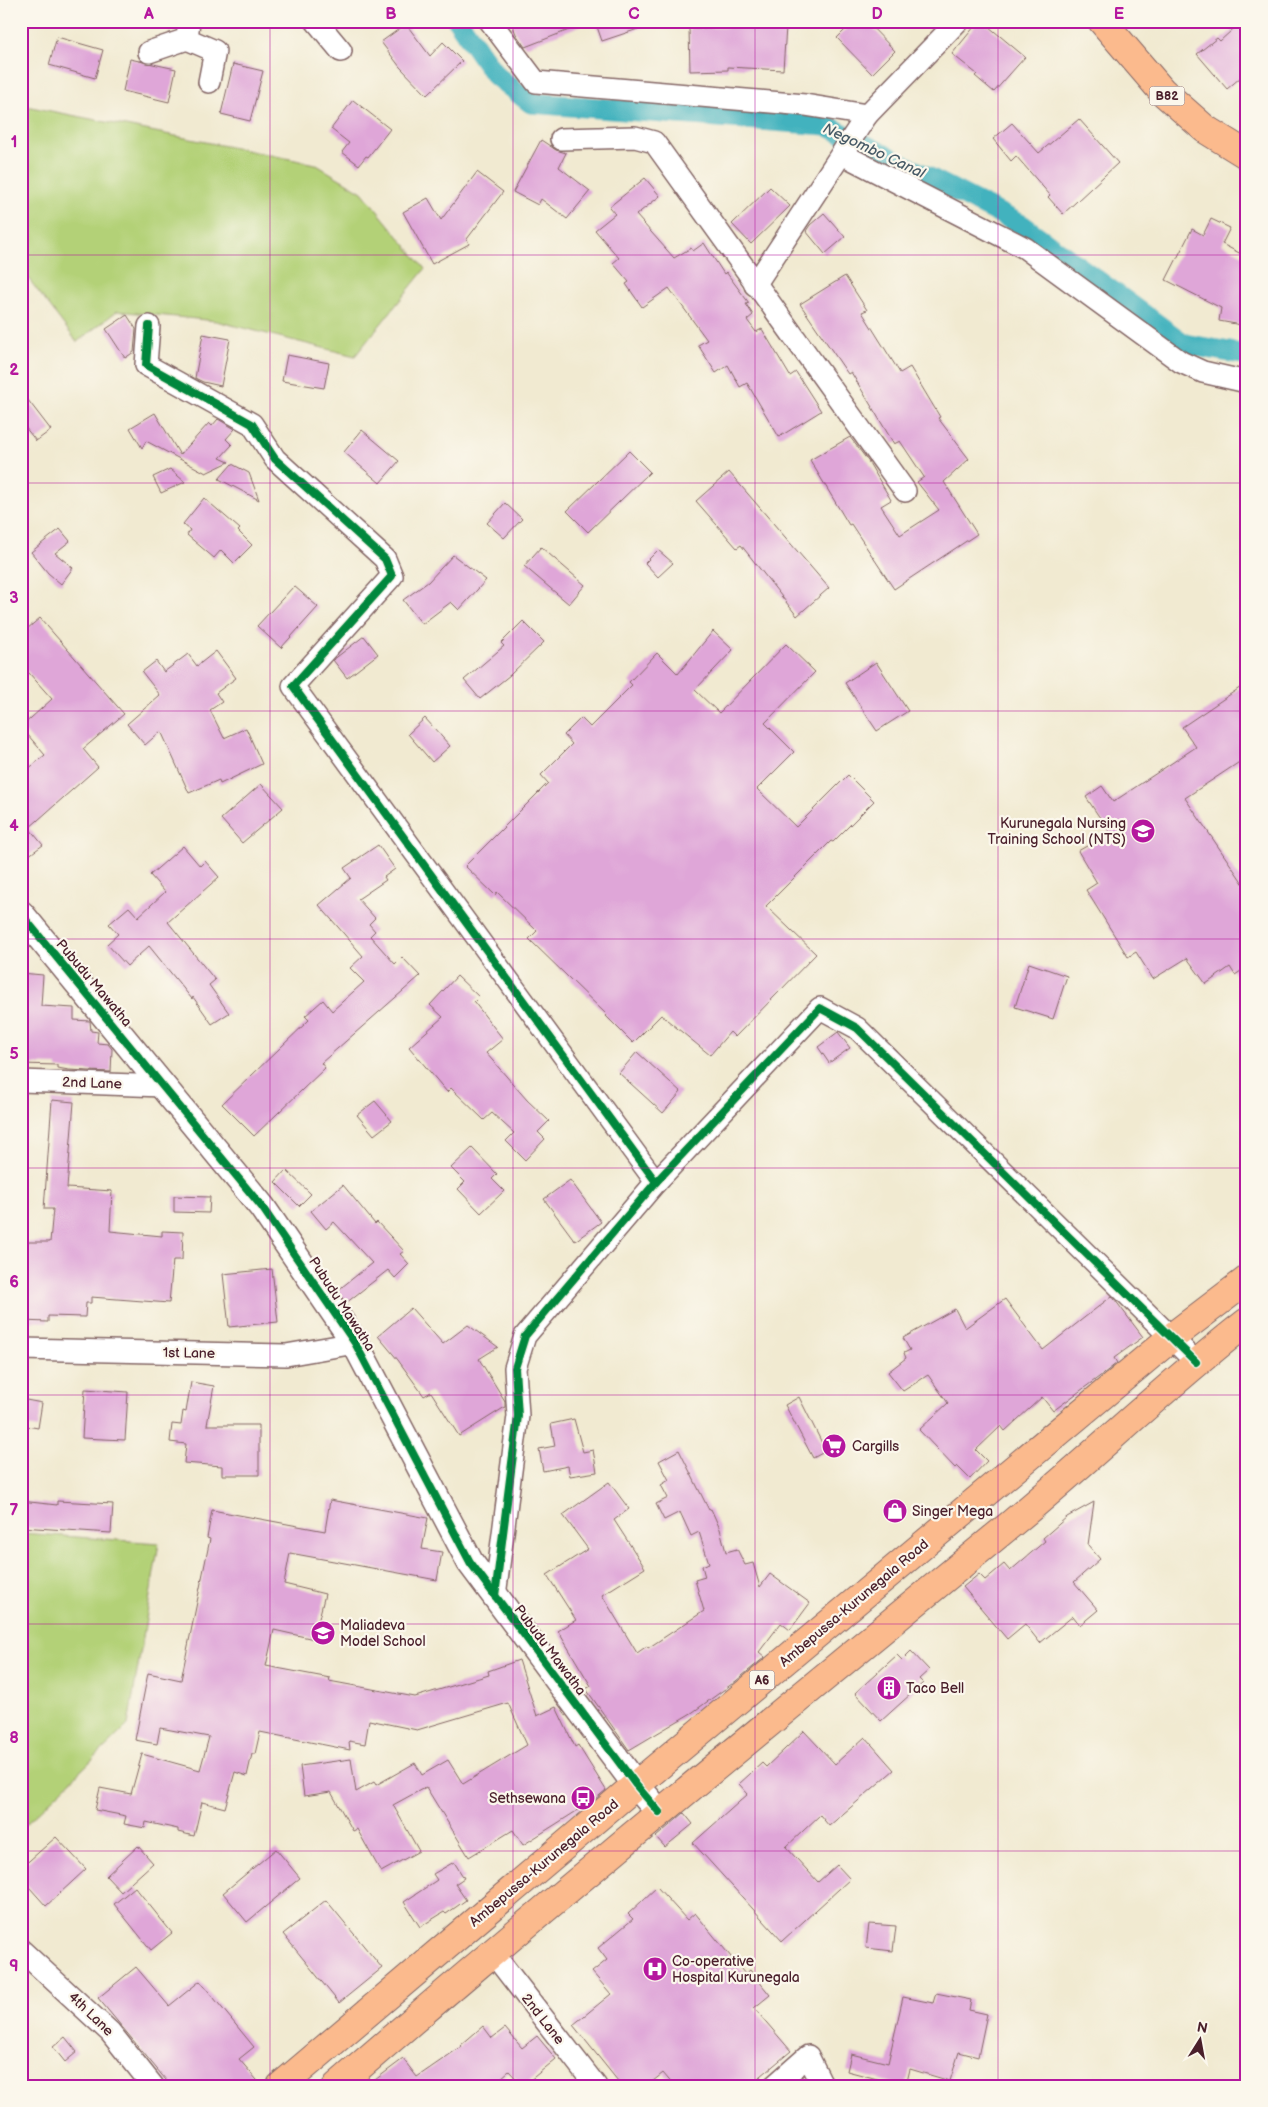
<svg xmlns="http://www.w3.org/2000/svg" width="1268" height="2107" font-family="'Balsamiq Sans',sans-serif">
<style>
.green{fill:#b3d177;stroke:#7e7851}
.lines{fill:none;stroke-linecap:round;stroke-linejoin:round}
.canal{stroke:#43b2be;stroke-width:21}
.building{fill:#dfa6d8}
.minor-casing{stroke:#846665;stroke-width:24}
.tertiary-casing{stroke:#846665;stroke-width:29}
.primary-casing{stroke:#846665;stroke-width:30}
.trunk-casing{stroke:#846665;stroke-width:30}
.minor{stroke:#fff;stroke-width:21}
.tertiary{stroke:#fff;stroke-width:26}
.primary{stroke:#fbba8d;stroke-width:28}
.trunk{stroke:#fbba8d;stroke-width:28}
.cycleway-casing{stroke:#fbf7ec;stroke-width:11}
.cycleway{stroke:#00873e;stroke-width:8}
.grid{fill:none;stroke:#b5179e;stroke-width:1;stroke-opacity:0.55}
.labels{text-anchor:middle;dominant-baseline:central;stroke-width:4.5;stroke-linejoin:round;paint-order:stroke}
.shield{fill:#fbf7ec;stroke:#7f6065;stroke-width:1}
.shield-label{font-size:12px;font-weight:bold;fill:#4a1f2b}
.poi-label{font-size:14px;fill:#4a1f2b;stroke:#fbf7ec;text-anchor:start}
.street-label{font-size:14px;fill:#4a1f2b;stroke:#fbf7ec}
.water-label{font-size:15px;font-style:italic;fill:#475a66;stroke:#fbf7ec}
.neatline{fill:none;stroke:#b5179e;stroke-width:2}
.grid-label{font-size:16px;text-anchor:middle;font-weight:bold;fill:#b5179e}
</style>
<rect width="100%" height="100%" fill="#fbf7ec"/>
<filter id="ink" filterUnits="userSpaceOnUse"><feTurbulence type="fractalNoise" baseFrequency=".02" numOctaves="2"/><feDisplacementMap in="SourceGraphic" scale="10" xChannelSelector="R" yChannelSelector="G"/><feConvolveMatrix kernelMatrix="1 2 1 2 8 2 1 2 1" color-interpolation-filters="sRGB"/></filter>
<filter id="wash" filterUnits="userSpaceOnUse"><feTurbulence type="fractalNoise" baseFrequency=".0096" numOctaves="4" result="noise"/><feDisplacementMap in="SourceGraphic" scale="20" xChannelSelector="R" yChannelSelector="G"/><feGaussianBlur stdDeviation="1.12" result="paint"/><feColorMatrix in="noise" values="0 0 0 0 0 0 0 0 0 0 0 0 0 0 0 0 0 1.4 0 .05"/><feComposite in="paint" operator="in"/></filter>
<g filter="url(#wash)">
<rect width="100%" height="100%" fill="#f1ead1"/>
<!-- green -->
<g class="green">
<polygon points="21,105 315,164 362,192 425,269 355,356 216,321 117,311 77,342 21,269"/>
<polygon points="21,1533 159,1543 128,1725 21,1829"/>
</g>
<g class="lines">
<!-- canal -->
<polyline class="canal" points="458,21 495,75 531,103 826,125 1022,225 1184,344 1247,355"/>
</g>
<g id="blocks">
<!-- building -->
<g class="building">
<polygon points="511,21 586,21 587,23 525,47 516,34"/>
<polygon points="595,21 652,21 653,24 602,41"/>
<polygon points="854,21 866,21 895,51 872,74 837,38"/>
<polygon points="979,21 982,21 1025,57 994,92 975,76 977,74 952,54"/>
<polygon points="1242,21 1247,21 1247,72 1227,89 1197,54 1217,38 1220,41"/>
<polygon points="406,24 430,56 443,42 462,61 427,95 400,67 381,42"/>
<polygon points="749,25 786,27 783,70 728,67 728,70 690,71 689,28 749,27"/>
<polygon points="57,37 103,50 95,78 49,65"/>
<polygon points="130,59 176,69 169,102 123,91"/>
<polygon points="233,64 263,71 250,121 221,114"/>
<polygon points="353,100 390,129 368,157 366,156 359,165 342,152 349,143 331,129"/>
<polygon points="1079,119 1118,163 1063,214 1048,197 1050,195 1016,156 1011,161 993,139 1012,123 1039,153"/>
<polygon points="541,140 556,150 566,153 559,167 590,191 567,219 541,199 538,205 513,192"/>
<polygon points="477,172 503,192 467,239 469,244 432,264 403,212 428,198 441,220"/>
<polygon points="645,178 660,196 636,215 674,258 691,248 693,251 704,243 724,274 726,272 749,303 746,304 753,315 747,320 756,332 762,329 790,376 796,372 821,411 779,437 747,383 740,387 728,365 716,373 698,345 707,340 669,288 642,307 626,284 629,282 613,263 619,258 595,230 615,214 609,207"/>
<polygon points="770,187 790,206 751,244 732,224"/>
<polygon points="824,213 845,237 825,254 806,231 810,225"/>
<polygon points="1211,219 1230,228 1222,244 1247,257 1247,326 1219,321 1221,308 1166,280 1192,229 1203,235"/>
<polygon points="845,276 867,310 862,312 900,373 910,367 940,417 938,418 969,459 944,482 977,534 894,589 851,524 849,525 810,460 850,437 868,461 891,500 881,506 900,535 939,510 917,482 924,477 900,441 894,444 851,372 848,374 800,304"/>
<polygon points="127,315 136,329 134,352 125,358 106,329"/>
<polygon points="203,334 230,339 221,386 203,382 195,378"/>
<polygon points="287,355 329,363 324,388 282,381"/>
<polygon points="21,391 51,430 36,441 21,422"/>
<polygon points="155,413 180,455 209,423 212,426 218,419 235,429 226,439 232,445 220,458 229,462 206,473 146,441 142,448 130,428"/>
<polygon points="362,430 399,461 380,483 344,452"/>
<polygon points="629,451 650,472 588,532 567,511"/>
<polygon points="232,464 249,473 259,500 219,479"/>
<polygon points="170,469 185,482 161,493 153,477"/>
<polygon points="729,472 829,588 797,616 741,545 737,548 696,501"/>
<polygon points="204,498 240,529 238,531 252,545 234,563 221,550 214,558 187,535 190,530 183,524"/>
<polygon points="505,503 522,519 504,538 487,523"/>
<polygon points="60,529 70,541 55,553 73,568 61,584 48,573 31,552"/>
<polygon points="541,547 585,585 569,604 524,566"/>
<polygon points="658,550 673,563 658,577 645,563"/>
<polygon points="453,555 486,580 459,610 451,602 422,624 403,600 428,582"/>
<polygon points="294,586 318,607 281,648 257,626"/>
<polygon points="40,618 124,714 83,749 98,767 29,828 43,845 21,861 21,775 45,755 21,727 52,699 21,664 21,634"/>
<polygon points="523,621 544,642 510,675 480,699 464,680 504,646 501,643"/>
<polygon points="713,631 733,650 695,690 719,713 786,644 815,672 765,723 794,752 757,789 796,827 848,775 874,801 833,842 831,841 766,906 816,954 735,1037 730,1032 710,1055 661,1015 633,1043 606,1016 607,1015 529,939 537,931 497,892 495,895 465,866 548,783 541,775 572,744 564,735 581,718 590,727 632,685 629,682 657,653 678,674"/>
<polygon points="364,636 378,654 347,678 333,660"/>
<polygon points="216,651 236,678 216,693 222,702 210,710 224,738 246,728 262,764 220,784 219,780 189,793 161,731 145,745 127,724 160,695 142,672 156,661 164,672 188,654 197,666"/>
<polygon points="876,662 908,711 877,731 845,683"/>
<polygon points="1247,683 1247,757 1185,798 1247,889 1247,967 1235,975 1230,967 1206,984 1187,958 1153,979 1136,952 1128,957 1086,890 1097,883 1078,851 1110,833 1086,797 1102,786 1113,802 1196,747 1182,727"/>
<polygon points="425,718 450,746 432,762 408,734"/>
<polygon points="261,784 283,808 242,843 221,819"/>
<polygon points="378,845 395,869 384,877 386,880 358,899 375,918 369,924 375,931 370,936 395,964 402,957 420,976 321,1063 325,1068 254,1136 222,1104 309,1020 305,1016 323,1000 332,1011 364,982 350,968 363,956 319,905 351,878 344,868"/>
<polygon points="183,846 200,866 205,861 219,877 168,922 215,980 209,985 229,1013 212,1024 193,997 192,999 149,946 127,966 107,944 118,934 109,924 129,907 138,917 165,892 150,875"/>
<polygon points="1029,963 1067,976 1053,1019 1015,1007"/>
<polygon points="21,973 43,975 41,1006 74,1008 74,1020 90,1021 91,1031 98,1032 97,1043 108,1044 112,1049 111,1072 69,1070 57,1068 57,1065 21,1064"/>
<polygon points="457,976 479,997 474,1002 503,1039 486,1053 527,1100 549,1121 538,1132 545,1139 525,1160 506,1141 514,1133 492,1113 484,1120 451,1088 447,1092 409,1047 443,1017 430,1005"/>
<polygon points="838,1032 850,1048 829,1063 818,1047"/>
<polygon points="637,1052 681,1092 663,1113 619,1073"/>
<polygon points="52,1100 74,1102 67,1188 112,1191 110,1231 162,1236 162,1231 183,1232 182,1260 173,1260 169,1303 91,1297 91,1303 86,1303 85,1317 48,1316 48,1322 21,1321 21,1242 50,1242 53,1209 44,1209"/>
<polygon points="375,1101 392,1121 374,1135 357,1115"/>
<polygon points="472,1148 497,1174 492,1179 504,1191 481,1213 458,1189 465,1182 451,1168"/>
<polygon points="286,1170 311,1194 299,1206 275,1182"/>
<polygon points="570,1180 601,1222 575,1241 544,1199"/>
<polygon points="343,1185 375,1224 377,1222 404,1251 400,1254 409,1264 395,1278 388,1270 346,1303 337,1291 372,1263 334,1222 326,1229 311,1211"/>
<polygon points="174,1196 210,1197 209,1213 174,1212"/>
<polygon points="272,1269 278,1322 229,1327 223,1274"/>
<polygon points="1112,1296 1143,1337 1114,1358 1117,1363 1103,1374 1053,1411 1042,1397 1005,1431 1001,1426 976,1450 987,1461 970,1479 957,1466 955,1468 919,1430 948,1403 928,1375 903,1391 888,1372 906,1358 904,1353 910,1350 903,1338 955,1309 965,1328 1005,1299 1043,1350"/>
<polygon points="411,1308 443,1344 468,1325 498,1347 479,1359 505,1401 505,1407 459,1436 431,1392 424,1396 398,1360 378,1336"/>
<polygon points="191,1382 214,1386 207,1425 259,1425 259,1475 222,1475 222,1466 184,1463 186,1444 170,1442 172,1424 181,1425 183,1411 186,1412"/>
<polygon points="85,1389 128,1392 125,1440 82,1438"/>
<polygon points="799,1397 826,1451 813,1458 785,1405"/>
<polygon points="21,1399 42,1403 38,1428 21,1425"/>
<polygon points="574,1419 583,1452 593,1450 597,1472 570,1476 568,1466 543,1471 539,1449 555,1446 551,1424"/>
<polygon points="679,1450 709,1510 711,1509 720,1529 726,1552 737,1549 745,1565 753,1563 760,1587 770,1574 810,1603 790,1630 781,1623 759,1652 765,1657 736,1681 693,1712 629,1750 586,1689 591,1686 558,1631 576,1620 547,1575 588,1549 563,1515 609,1482 629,1509 614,1520 645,1568 602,1595 637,1653 647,1646 648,1648 704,1611 695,1580 705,1577 702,1566 709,1563 699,1532 691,1536 680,1512 664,1520 656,1504 668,1498 661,1485 669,1480 659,1461"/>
<polygon points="330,1500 428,1518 422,1549 442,1552 437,1580 290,1553 284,1584 325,1594 314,1639 274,1630 266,1666 330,1678 329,1681 415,1697 489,1675 488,1671 519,1660 537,1716 556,1707 575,1747 578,1745 606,1790 594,1800 523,1845 513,1830 469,1857 426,1787 393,1805 419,1851 381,1872 357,1829 353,1831 331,1792 304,1796 300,1766 351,1759 356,1792 374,1782 376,1785 415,1763 422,1775 448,1760 463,1784 527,1745 508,1703 417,1730 369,1720 365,1744 349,1741 350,1750 260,1732 255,1754 252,1754 247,1776 235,1772 225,1808 202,1802 194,1836 178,1832 178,1829 146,1822 145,1828 124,1824 126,1816 95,1810 100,1788 131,1794 142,1754 200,1770 209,1737 160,1728 157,1744 135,1740 148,1673 181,1680 210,1539 207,1538 212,1510 325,1531"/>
<polygon points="21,1501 57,1505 57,1501 113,1504 111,1533 21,1527"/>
<polygon points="1094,1502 1088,1545 1100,1559 1074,1582 1098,1610 1080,1625 1073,1616 1040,1643 1025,1624 1007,1639 963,1587 979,1574 985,1580 1004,1564 1010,1571 1045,1541 1043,1538 1067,1517"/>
<polygon points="911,1651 929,1670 919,1679 923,1683 881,1721 855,1693 897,1655 902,1660"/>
<polygon points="804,1731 835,1764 865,1737 894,1770 829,1826 820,1815 786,1847 818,1882 837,1865 850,1879 782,1941 693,1843 748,1794 739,1784 762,1763 766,1767"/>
<polygon points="684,1813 693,1824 665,1847 656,1837"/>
<polygon points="56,1837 86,1869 46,1906 21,1878 21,1868"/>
<polygon points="138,1846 153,1863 121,1892 106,1876"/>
<polygon points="276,1849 300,1878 247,1922 223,1893"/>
<polygon points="454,1862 464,1878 455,1884 466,1900 446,1914 444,1912 420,1927 404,1902 437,1880 433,1874"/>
<polygon points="135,1887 172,1933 151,1950 114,1904"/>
<polygon points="657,1887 687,1920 695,1913 745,1974 750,1970 770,1995 754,2008 791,2051 749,2086 674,2086 663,2073 647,2086 622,2086 573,2025 611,1994 592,1972 607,1960 598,1948 633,1919 628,1914"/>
<polygon points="326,1900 382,1968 339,2003 283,1934"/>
<polygon points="869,1924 896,1926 893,1951 866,1948"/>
<polygon points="136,1967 169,2006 200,1981 254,2047 239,2059 262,2086 171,2086 98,1998"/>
<polygon points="936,1993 971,2000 969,2010 987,2014 978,2057 959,2052 950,2081 910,2069 906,2086 904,2086 847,2071 851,2054 888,2063 903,1997 933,2003"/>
<polygon points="483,2026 492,2038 505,2028 522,2048 537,2036 556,2059 523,2086 509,2071 492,2086 367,2086 403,2059 417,2077 462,2046 461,2045"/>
<polygon points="65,2037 77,2052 65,2062 53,2047"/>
</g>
</g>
</g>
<g filter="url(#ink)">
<use href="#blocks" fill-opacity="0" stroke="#846665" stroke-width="1"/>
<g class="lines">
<defs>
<g id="minor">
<polyline points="316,21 341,51"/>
<polyline points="490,21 536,82 805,105 867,115"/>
<polyline points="187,39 215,51 209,82"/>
<polyline points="149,52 187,39 189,21"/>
<polyline points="561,139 635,137 654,142 905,491"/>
<polyline points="842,154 1025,248 1181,362 1203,372 1247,382"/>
<polyline points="755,285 867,115 958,21"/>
<polyline points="149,326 146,365 252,424 275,459 385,559 392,576 293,686 656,1182"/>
<polyline points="21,1081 163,1086"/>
<polyline points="21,1349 286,1355 355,1343"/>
<polyline points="495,1596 518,1416 515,1368 525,1336 656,1182 820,1008 857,1028 1196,1362"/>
<polyline points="21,1950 110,2032 153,2086"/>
<polyline points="492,1952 596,2086"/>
<polyline points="774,2086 808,2056 823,2086"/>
</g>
<polyline id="tertiary" points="21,914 262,1207 355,1343 470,1562 636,1785 659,1812"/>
<polyline id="primary" points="1102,21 1162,91 1205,129 1247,155"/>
<g id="trunk">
<polyline points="281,2086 636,1785 1172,1337 1247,1280"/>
<path d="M337,2086c221,-192 448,-376 674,-562 80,-66 154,-138 236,-202"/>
</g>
</defs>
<!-- minor casing -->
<use href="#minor" class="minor-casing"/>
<!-- tertiary casing -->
<use href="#tertiary" class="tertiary-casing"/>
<!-- primary casing -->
<use href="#primary" class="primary-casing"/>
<!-- trunk casing -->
<use href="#trunk" class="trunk-casing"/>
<!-- minor -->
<use href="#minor" class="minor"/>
<!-- tertiary -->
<use href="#tertiary" class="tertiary"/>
<!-- primary -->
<use href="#primary" class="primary"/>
<!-- trunk -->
<use href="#trunk" class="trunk"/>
<defs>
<g id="cycleway">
<polyline points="149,326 146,365 252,424 275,459 385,559 392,576 293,686 656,1182"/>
<polyline points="21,914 262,1207 355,1343 470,1562 636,1785 659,1812"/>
<polyline points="495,1596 518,1416 515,1368 525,1336 656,1182 820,1008 857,1028 1196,1362"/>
</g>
</defs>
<!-- cycleway casing -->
<use href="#cycleway" class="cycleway-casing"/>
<!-- cycleway -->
<use href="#cycleway" class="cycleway"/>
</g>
</g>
<!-- grid -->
<path class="grid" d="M270,21v2065M513,21v2065M755,21v2065M998,21v2065M21,255h1226M21,483h1226M21,711h1226M21,939h1226M21,1168h1226M21,1395h1226M21,1624h1226M21,1851h1226"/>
<!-- icons -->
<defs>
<symbol id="university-disc" viewBox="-11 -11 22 22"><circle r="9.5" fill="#b5179e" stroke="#fbf7ec"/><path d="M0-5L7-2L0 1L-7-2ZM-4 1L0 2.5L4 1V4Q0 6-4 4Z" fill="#fff"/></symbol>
<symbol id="supermarket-disc" viewBox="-11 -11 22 22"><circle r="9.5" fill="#b5179e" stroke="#fbf7ec"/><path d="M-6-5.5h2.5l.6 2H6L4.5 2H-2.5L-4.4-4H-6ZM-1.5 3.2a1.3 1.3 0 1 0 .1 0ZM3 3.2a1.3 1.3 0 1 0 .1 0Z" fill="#fff"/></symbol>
<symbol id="shop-disc" viewBox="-11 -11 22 22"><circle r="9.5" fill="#b5179e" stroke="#fbf7ec"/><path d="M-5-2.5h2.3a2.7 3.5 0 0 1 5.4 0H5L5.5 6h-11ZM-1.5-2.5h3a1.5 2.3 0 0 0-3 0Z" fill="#fff"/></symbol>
<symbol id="school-disc" viewBox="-11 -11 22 22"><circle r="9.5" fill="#b5179e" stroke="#fbf7ec"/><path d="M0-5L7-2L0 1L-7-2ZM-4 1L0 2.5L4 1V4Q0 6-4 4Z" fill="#fff"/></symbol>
<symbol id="building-disc" viewBox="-11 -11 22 22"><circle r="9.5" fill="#b5179e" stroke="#fbf7ec"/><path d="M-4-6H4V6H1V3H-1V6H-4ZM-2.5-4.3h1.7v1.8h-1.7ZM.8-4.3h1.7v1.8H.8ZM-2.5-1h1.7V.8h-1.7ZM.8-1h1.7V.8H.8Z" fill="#fff"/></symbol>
<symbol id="bus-disc" viewBox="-11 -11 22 22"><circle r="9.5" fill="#b5179e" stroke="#fbf7ec"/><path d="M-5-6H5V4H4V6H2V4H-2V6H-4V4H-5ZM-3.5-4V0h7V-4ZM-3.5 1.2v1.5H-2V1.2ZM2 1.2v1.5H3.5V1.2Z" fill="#fff"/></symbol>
<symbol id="hospital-disc" viewBox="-11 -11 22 22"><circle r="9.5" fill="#b5179e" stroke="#fbf7ec"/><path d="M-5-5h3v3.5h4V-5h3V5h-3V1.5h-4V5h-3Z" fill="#fff"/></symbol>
</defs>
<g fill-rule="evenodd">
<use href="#university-disc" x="1129" y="817" width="28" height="28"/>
<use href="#supermarket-disc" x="820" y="1432" width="28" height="28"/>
<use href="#shop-disc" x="881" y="1497" width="28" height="28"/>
<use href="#school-disc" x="309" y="1619" width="28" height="28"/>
<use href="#building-disc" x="875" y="1674" width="28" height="28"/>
<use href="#bus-disc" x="569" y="1784" width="28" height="28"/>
<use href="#hospital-disc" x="641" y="1955" width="28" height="28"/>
</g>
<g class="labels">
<!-- shield labels -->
<g class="shield">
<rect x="1149.5" y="86.5" width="35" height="19" rx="4"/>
<rect x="749.5" y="1670.5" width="25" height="19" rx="4"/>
</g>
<g class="shield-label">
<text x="1167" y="96">B82</text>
<text x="762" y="1680">A6</text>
</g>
<!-- poi labels -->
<g class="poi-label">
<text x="1126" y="823" text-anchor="end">Kurunegala Nursing<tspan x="1126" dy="16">Training School (NTS)</tspan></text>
<text x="852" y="1446">Cargills</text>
<text x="912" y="1511">Singer Mega</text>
<text x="340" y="1625">Maliadeva<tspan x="340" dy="16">Model School</tspan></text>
<text x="906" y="1688">Taco Bell</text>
<text x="566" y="1798" text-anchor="end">Sethsewana</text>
<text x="672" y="1961">Co-operative<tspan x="672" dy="16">Hospital Kurunegala</tspan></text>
</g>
<!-- street labels -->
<g class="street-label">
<text transform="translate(94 983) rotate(50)">Pubudu Mawatha</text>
<text transform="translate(92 1083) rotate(2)">2nd Lane</text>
<text transform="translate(342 1304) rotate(57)">Pubudu Mawatha</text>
<text transform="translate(189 1353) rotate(1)">1st Lane</text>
<text transform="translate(854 1603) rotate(-40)">Ambepussa-Kurunegala Road</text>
<text transform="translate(550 1650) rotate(53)">Pubudu Mawatha</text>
<text transform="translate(544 1863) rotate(-40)">Ambepussa-Kurunegala Road</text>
<text transform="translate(91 2014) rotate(44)">4th Lane</text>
<text transform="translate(543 2019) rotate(52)">2nd Lane</text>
</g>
<!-- water labels -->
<g class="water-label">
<text transform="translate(874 151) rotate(25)">Negombo Canal</text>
</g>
</g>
<!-- margin -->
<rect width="1268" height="2107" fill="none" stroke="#fbf7ec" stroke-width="55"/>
<!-- north arrow -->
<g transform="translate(1200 2040) rotate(11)" stroke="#fbf7ec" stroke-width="4" paint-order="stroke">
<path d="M0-4L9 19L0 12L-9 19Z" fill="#4a1f2b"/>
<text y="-8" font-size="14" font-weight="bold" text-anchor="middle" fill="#4a1f2b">N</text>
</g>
<rect x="28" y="28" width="1212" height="2052" class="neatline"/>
<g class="grid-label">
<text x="149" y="19">A</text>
<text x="391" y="19">B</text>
<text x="634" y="19">C</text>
<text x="877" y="19">D</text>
<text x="1119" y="19">E</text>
<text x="14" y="147">1</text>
<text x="14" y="375">2</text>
<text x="14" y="603">3</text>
<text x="14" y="831">4</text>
<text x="14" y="1059">5</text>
<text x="14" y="1287">6</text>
<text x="14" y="1515">7</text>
<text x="14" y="1743">8</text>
<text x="14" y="1971">9</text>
</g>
</svg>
